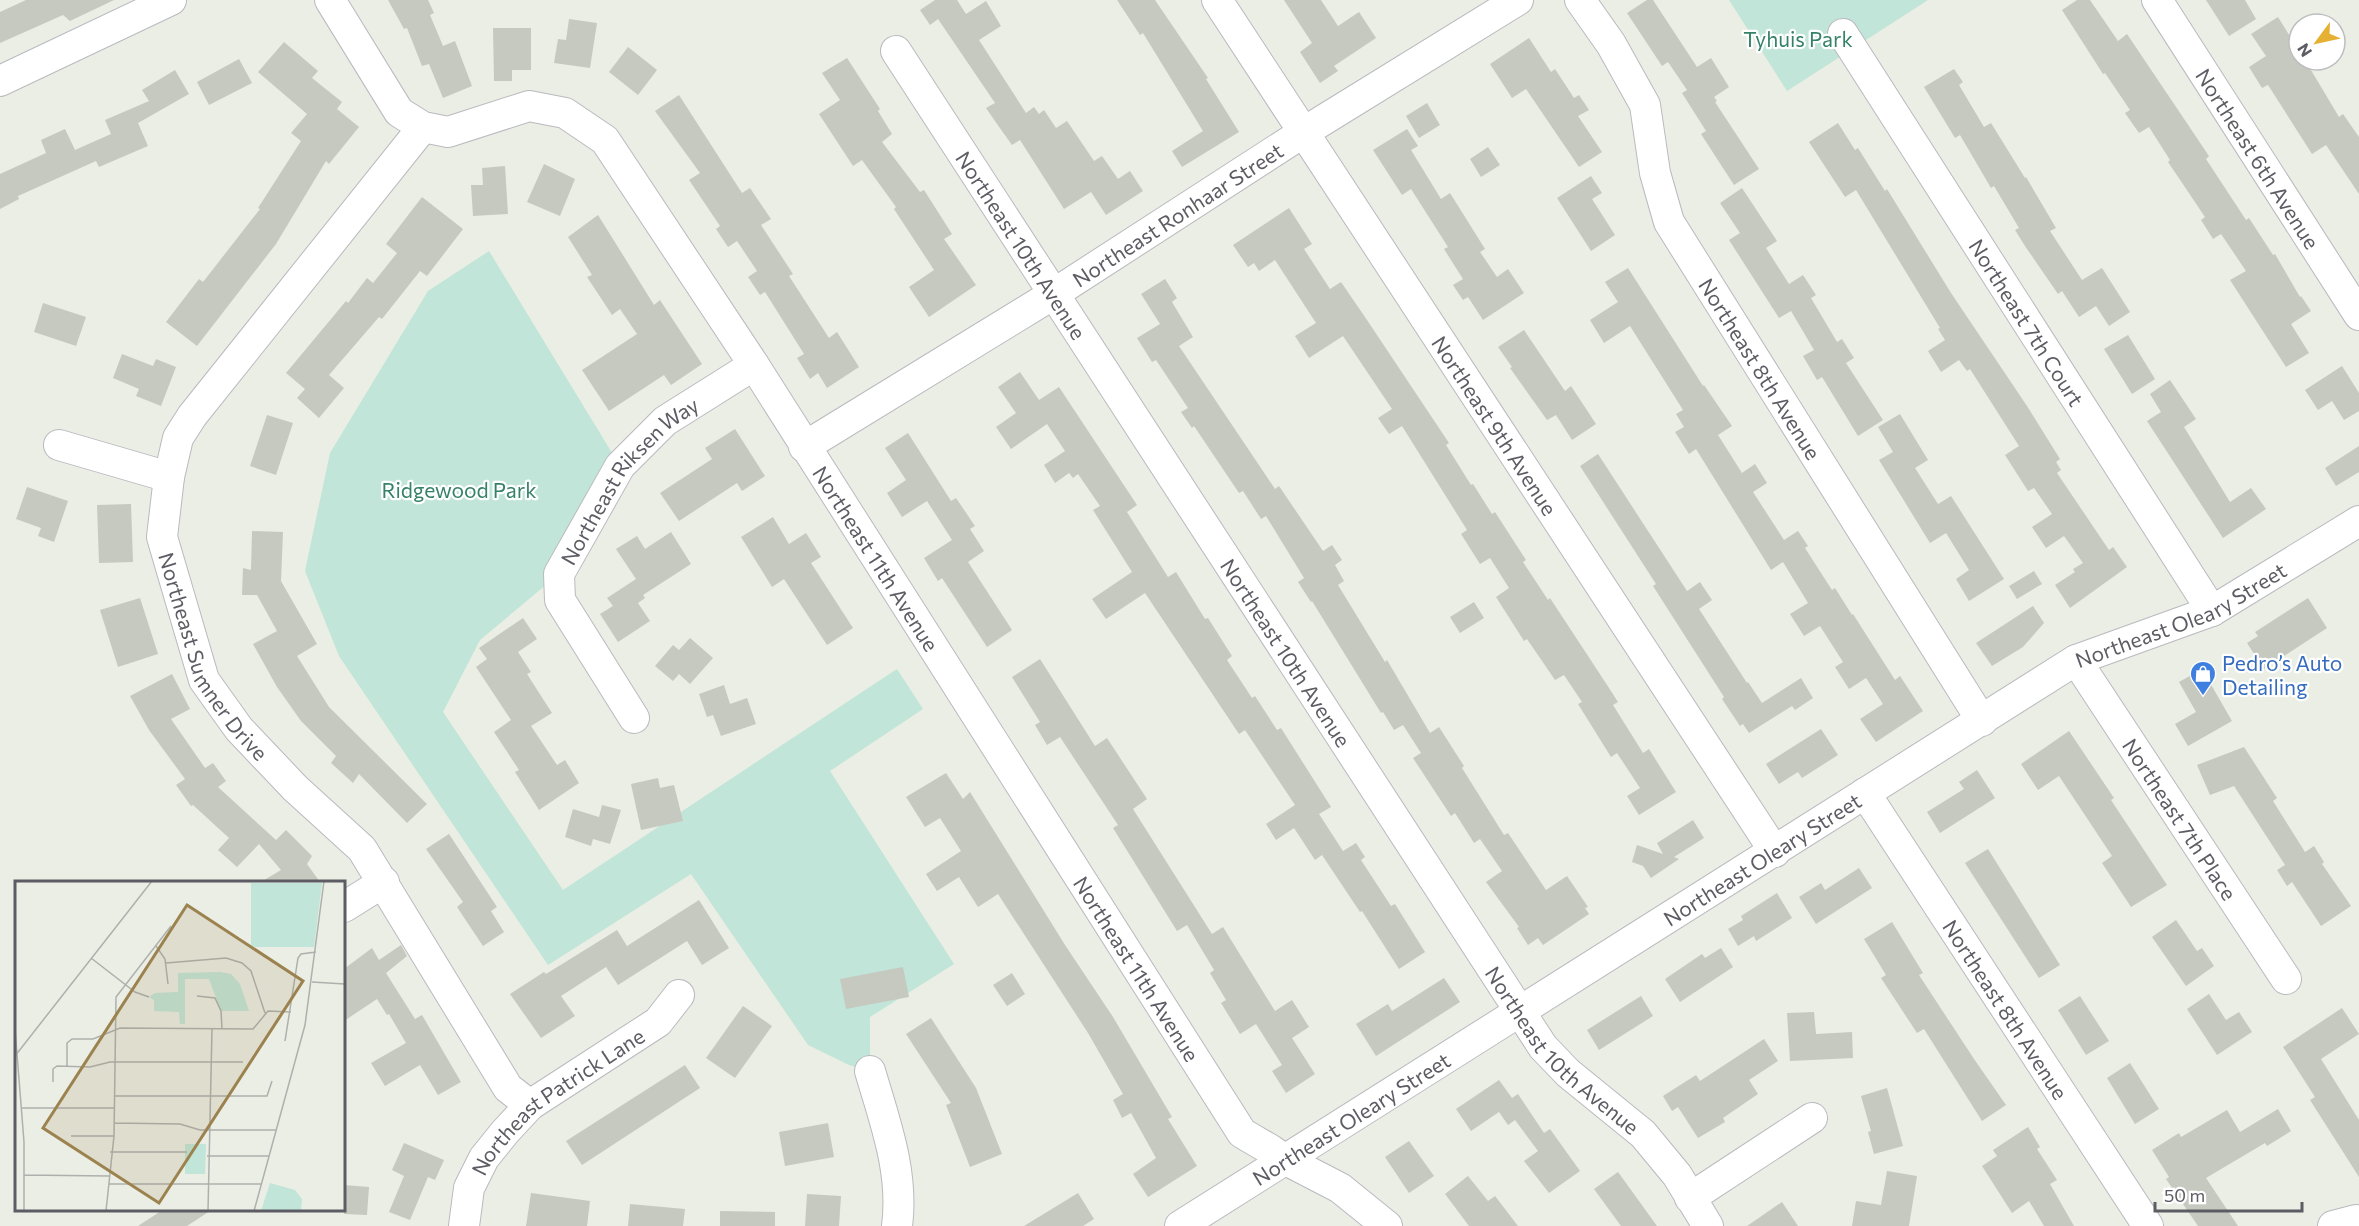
<svg xmlns="http://www.w3.org/2000/svg" width="2359" height="1226" font-family="Commissioner,sans-serif">
<style>
.green{fill:#c1e5d8}
.building{fill:#c6c9c0}
.lines{fill:none;stroke-linecap:round;stroke-linejoin:round}
.minor-casing{stroke:#bab9c0;stroke-width:32}
.minor{stroke:#fff;stroke-width:30}
.labels{text-anchor:middle;dominant-baseline:central;stroke-width:4.5;stroke-linejoin:round;paint-order:stroke}
.park-label{font-size:21px;fill:#368268;stroke:#fff}
.street-label{font-size:21px;fill:#5d5c64;stroke:#fff}
.shop-label{font-size:21px;fill:#366cbe;stroke:#fff;text-anchor:start}
.inset-road{fill:none;stroke:#aeb0ad;stroke-width:1.5}
.view{fill:#9b824e;fill-opacity:0.15;stroke:#9b824e;stroke-width:3}
.inset-edge{fill:none;stroke:#5d5c64;stroke-width:3}
</style>
<rect width="100%" height="100%" fill="#eaeee4"/>
<!-- green -->
<g class="green">
<polygon points="1729,0 1928,0 1787,91"/>
<polygon points="489,251 620,466 559,574 480,640 443,712 563,890 897,669 923,709 830,771 954,964 870,1017 870,1071 849,1065 808,1045 691,874 548,965 339,656 305,571 330,453 428,291"/>
</g>
<!-- building -->
<g class="building">
<polygon points="26,0 114,0 70,21 63,15 0,43 0,12"/>
<polygon points="388,0 428,0 434,13 430,15 443,46 455,41 472,86 443,98 429,64 422,66 407,28 404,29"/>
<polygon points="935,0 957,0 966,14 986,1 1001,26 979,40 1026,113 1034,107 1039,114 1044,110 1056,128 1067,121 1094,161 1102,156 1118,179 1130,171 1143,191 1106,215 1091,192 1064,209 1020,140 1012,145 997,124 986,108 995,103 938,19 930,25 920,10"/>
<polygon points="1117,0 1155,0 1208,78 1206,79 1239,132 1182,167 1172,151 1203,131 1143,33 1140,35"/>
<polygon points="1284,0 1321,0 1338,26 1359,12 1376,38 1334,66 1338,71 1320,83 1300,52 1312,43"/>
<polygon points="1647,0 1653,0 1697,67 1711,58 1729,87 1714,97 1717,101 1715,102 1759,169 1734,185 1701,134 1706,131 1682,93 1687,90 1668,62 1662,66 1627,13"/>
<polygon points="2077,0 2090,0 2118,41 2127,34 2209,156 2206,159 2246,220 2249,218 2273,255 2275,254 2300,297 2301,296 2311,311 2291,324 2309,353 2286,367 2230,280 2246,271 2221,234 2213,239 2201,220 2205,217 2168,162 2170,160 2149,127 2139,133 2125,113 2130,110 2105,73 2103,74 2062,10"/>
<polygon points="2206,0 2245,0 2256,19 2229,36"/>
<polygon points="2278,17 2299,51 2299,60 2305,60 2339,117 2343,114 2359,137 2359,194 2326,145 2312,154 2268,85 2262,88 2249,67 2266,56 2251,34"/>
<polygon points="569,19 597,23 590,68 554,63 558,39 566,40"/>
<polygon points="493,28 531,28 531,70 512,70 512,81 494,81"/>
<polygon points="1529,38 1551,72 1555,69 1574,98 1579,95 1589,110 1578,116 1602,152 1579,167 1526,89 1512,98 1490,64"/>
<polygon points="284,42 318,71 312,78 342,102 337,109 359,127 329,164 326,161 276,244 197,346 166,322 199,279 203,282 260,209 258,208 301,141 291,133 307,114 258,72"/>
<polygon points="628,47 657,70 638,95 609,72"/>
<polygon points="847,58 880,109 878,111 892,134 882,142 920,192 924,190 952,234 944,239 976,285 929,317 909,287 934,270 894,209 896,207 862,160 853,166 819,114 840,100 822,73"/>
<polygon points="239,59 252,83 209,105 197,82"/>
<polygon points="1954,69 1963,82 1959,85 1984,127 1991,123 2025,178 2026,177 2056,228 2050,231 2082,280 2102,268 2130,312 2109,326 2096,306 2079,317 2062,291 2058,294 2025,246 2015,230 2019,228 1994,186 1991,188 1960,135 1955,138 1924,87"/>
<polygon points="175,70 189,94 138,123 148,146 99,167 96,161 18,196 19,199 0,209 0,174 46,153 41,140 65,129 75,150 111,134 105,120 149,101 142,90"/>
<polygon points="679,95 742,193 750,188 771,219 761,225 793,274 789,276 829,338 837,332 859,367 827,388 818,373 810,379 797,358 804,354 765,292 760,295 748,277 757,271 737,241 728,247 716,229 720,226 689,180 700,173 655,111"/>
<polygon points="1427,103 1440,125 1419,138 1406,116"/>
<polygon points="1838,123 1855,150 1858,148 1885,191 1887,189 1951,293 2027,406 2060,459 2056,462 2061,470 2057,473 2109,550 2113,547 2127,567 2070,608 2055,585 2075,572 2073,569 2083,563 2064,536 2046,548 2032,527 2052,514 2034,488 2028,491 2005,455 2019,446 1970,369 1967,371 1959,360 1941,372 1928,351 1945,340 1938,329 1940,328 1856,190 1845,197 1809,142"/>
<polygon points="1407,129 1418,146 1411,150 1441,199 1450,193 1485,249 1480,252 1497,277 1508,269 1524,293 1483,320 1468,297 1463,300 1453,285 1463,279 1444,249 1448,247 1411,189 1402,195 1373,150"/>
<polygon points="1488,147 1500,165 1481,177 1470,159"/>
<polygon points="544,164 575,179 560,216 527,202"/>
<polygon points="505,166 508,214 473,216 471,185 483,185 482,168"/>
<polygon points="1591,176 1602,193 1592,199 1615,235 1591,251 1557,198"/>
<polygon points="1742,188 1777,241 1766,248 1789,284 1803,275 1816,295 1811,298 1837,342 1842,339 1854,358 1846,363 1883,420 1858,436 1822,377 1817,380 1803,356 1814,350 1791,311 1779,318 1729,240 1740,233 1720,203"/>
<polygon points="422,197 463,229 427,276 420,271 382,319 379,317 329,375 344,388 319,418 297,398 305,389 286,373 346,301 348,303 367,278 373,283 397,253 386,244"/>
<polygon points="1289,208 1312,244 1304,249 1330,289 1341,282 1367,320 1449,443 1446,445 1471,485 1473,484 1492,514 1495,512 1526,560 1523,562 1548,600 1550,598 1609,688 1618,702 1613,705 1643,753 1649,749 1676,792 1639,815 1627,796 1640,788 1617,753 1611,757 1578,704 1582,702 1564,675 1555,680 1527,639 1524,641 1496,597 1509,588 1490,558 1480,564 1461,534 1467,530 1402,426 1389,434 1378,418 1392,409 1343,336 1309,358 1295,336 1316,323 1275,260 1259,271 1254,263 1248,267 1233,245"/>
<polygon points="598,215 654,305 660,300 702,364 671,385 664,375 609,411 582,370 637,334 620,309 612,315 587,277 592,275 568,237"/>
<polygon points="1628,268 1703,386 1704,385 1732,426 1718,435 1742,473 1755,464 1767,483 1753,492 1784,540 1798,531 1808,546 1805,548 1832,590 1835,588 1852,615 1853,614 1895,680 1900,676 1923,711 1876,742 1860,719 1883,704 1866,678 1849,689 1835,667 1843,662 1820,626 1804,636 1790,614 1808,603 1783,562 1771,570 1696,449 1689,454 1675,432 1684,427 1676,414 1683,410 1630,326 1604,343 1590,320 1618,302 1605,282"/>
<polygon points="1165,279 1177,298 1172,302 1193,337 1179,346 1275,489 1279,486 1323,551 1332,545 1342,560 1335,565 1344,581 1338,585 1385,662 1387,660 1430,733 1439,727 1464,766 1462,768 1504,835 1508,833 1546,890 1567,876 1588,907 1585,908 1589,914 1543,945 1538,938 1528,945 1517,928 1519,927 1486,882 1502,871 1480,839 1474,843 1455,813 1451,816 1413,758 1421,753 1403,725 1394,730 1383,712 1381,713 1312,601 1311,602 1298,582 1304,578 1266,516 1261,519 1243,491 1239,493 1194,426 1192,428 1181,412 1188,408 1156,360 1152,362 1137,338 1160,324 1141,294"/>
<polygon points="43,303 86,317 76,346 34,332"/>
<polygon points="1524,330 1565,391 1571,386 1596,424 1572,440 1556,415 1547,420 1510,368 1512,367 1498,347"/>
<polygon points="2128,335 2155,379 2132,394 2104,349"/>
<polygon points="122,354 153,366 156,359 176,367 161,406 136,396 139,389 113,378"/>
<polygon points="2342,366 2359,393 2359,411 2344,420 2332,401 2318,410 2305,390"/>
<polygon points="1020,372 1039,400 1059,387 1137,505 1127,512 1168,577 1176,572 1205,619 1208,618 1232,656 1227,660 1252,698 1255,696 1277,730 1281,728 1331,807 1319,814 1343,851 1356,843 1365,857 1361,860 1391,906 1395,904 1425,952 1399,969 1362,911 1360,912 1322,855 1315,860 1294,828 1276,840 1266,824 1295,805 1245,730 1239,734 1145,593 1106,619 1092,599 1132,572 1093,510 1100,506 1078,474 1073,478 1069,473 1055,483 1044,465 1065,451 1047,424 1011,449 996,427 1016,413 998,387"/>
<polygon points="2170,380 2196,419 2184,427 2230,502 2251,488 2266,509 2223,538 2147,421 2161,412 2150,394"/>
<polygon points="1900,414 1928,460 1915,468 1938,504 1951,496 2004,579 1969,601 1956,579 1969,570 1946,533 1930,543 1879,460 1893,452 1878,427"/>
<polygon points="267,415 293,423 276,475 250,466"/>
<polygon points="735,429 765,476 742,491 737,483 679,521 660,493 712,459 705,448"/>
<polygon points="908,433 951,501 956,498 975,526 970,529 984,551 968,562 1012,630 987,647 942,578 938,581 924,558 952,540 927,501 902,517 887,493 906,480 885,448"/>
<polygon points="2359,446 2359,472 2336,486 2325,468"/>
<polygon points="1598,454 1687,591 1700,582 1712,600 1699,609 1747,683 1748,682 1762,703 1801,678 1813,698 1795,710 1792,706 1749,733 1743,724 1740,726 1722,699 1724,697 1653,586 1656,584 1580,466"/>
<polygon points="27,487 68,501 54,542 38,536 41,528 16,519"/>
<polygon points="131,504 133,562 99,563 97,505"/>
<polygon points="773,517 789,544 806,533 821,557 811,563 853,628 827,645 784,579 772,587 741,537"/>
<polygon points="252,531 283,532 281,581 317,644 297,656 329,707 427,804 407,823 359,774 353,783 331,763 336,756 301,721 277,687 253,644 277,631 257,595 242,595 243,568 251,570"/>
<polygon points="671,532 691,564 643,595 645,598 638,603 650,621 618,642 600,614 613,606 607,598 636,579 616,549 637,536 645,549"/>
<polygon points="2034,571 2042,584 2017,599 2009,586"/>
<polygon points="140,598 158,654 118,667 100,610"/>
<polygon points="2308,598 2327,628 2264,669 2247,643 2258,636 2255,632"/>
<polygon points="1474,602 1484,618 1460,633 1450,617"/>
<polygon points="2033,606 2044,623 2023,647 1992,666 1976,643"/>
<polygon points="523,618 537,639 518,652 531,672 527,674 552,713 531,726 557,765 565,760 579,783 539,810 515,772 519,770 494,732 511,720 476,667 487,659 479,648"/>
<polygon points="690,638 713,658 690,684 679,674 673,681 655,666 673,645 679,650"/>
<polygon points="1040,659 1095,746 1107,738 1147,799 1133,809 1212,934 1223,927 1275,1011 1292,1000 1309,1027 1292,1038 1315,1074 1286,1093 1272,1071 1282,1065 1256,1024 1240,1034 1221,1003 1226,1000 1210,973 1214,970 1187,925 1177,931 1113,828 1118,825 1060,737 1047,745 1035,725 1040,722 1012,677"/>
<polygon points="2202,669 2232,721 2188,746 2175,724 2196,712 2179,682"/>
<polygon points="172,674 190,709 171,719 205,768 213,763 226,781 218,787 276,840 286,830 312,856 307,864 320,882 261,882 281,870 259,844 237,867 218,850 229,838 193,805 191,806 176,785 185,779 149,730 130,696"/>
<polygon points="724,685 730,704 747,698 756,724 721,736 713,715 707,717 699,694"/>
<polygon points="1821,729 1838,755 1802,778 1798,772 1779,784 1766,764"/>
<polygon points="2069,731 2114,798 2111,800 2167,885 2131,907 2102,863 2112,856 2059,776 2038,790 2021,764"/>
<polygon points="2244,747 2277,798 2273,801 2305,852 2314,846 2324,862 2322,864 2351,906 2321,926 2292,882 2287,886 2277,870 2285,865 2234,786 2210,795 2197,765"/>
<polygon points="1977,770 1995,798 1940,833 1927,812 1964,789 1959,782"/>
<polygon points="946,773 963,799 970,792 1065,945 1113,1017 1172,1117 1168,1119 1197,1166 1148,1197 1133,1174 1156,1158 1131,1113 1122,1118 1113,1100 1123,1094 1115,1080 1088,1033 998,894 978,907 959,877 937,891 926,874 961,851 940,818 925,827 906,797"/>
<polygon points="658,778 660,788 674,785 683,821 641,830 631,784"/>
<polygon points="602,805 621,810 610,844 593,839 591,846 565,837 573,809 599,817"/>
<polygon points="1693,820 1704,838 1674,857 1679,859 1651,878 1643,866 1632,862 1637,845 1663,854 1657,843"/>
<polygon points="449,834 497,907 491,911 504,932 483,946 457,907 463,902 426,849"/>
<polygon points="1988,849 2060,965 2039,978 1965,863"/>
<polygon points="1859,868 1872,888 1816,924 1799,897 1821,883 1825,890"/>
<polygon points="1777,893 1792,918 1756,941 1754,936 1738,946 1728,929 1743,920 1741,916"/>
<polygon points="699,900 729,948 702,965 687,941 618,985 606,967 561,996 575,1016 541,1038 510,994 544,972 546,974 617,930 627,946"/>
<polygon points="2176,920 2197,951 2202,948 2214,966 2186,986 2152,937"/>
<polygon points="1892,922 1923,973 1919,975 1974,1059 2006,1105 1982,1121 1924,1029 1917,1033 1881,978 1886,975 1864,939"/>
<polygon points="401,945 407,956 386,973 415,1019 422,1015 461,1082 438,1095 420,1065 385,1086 371,1063 406,1043 389,1014 387,1015 377,999 344,1021 344,969 372,948 379,960"/>
<polygon points="1721,948 1733,967 1680,1002 1665,979 1702,954 1705,958"/>
<polygon points="903,967 909,997 846,1009 840,979"/>
<polygon points="1012,973 1025,994 1007,1006 993,985"/>
<polygon points="1444,978 1460,1002 1376,1056 1356,1024 1388,1004 1392,1011"/>
<polygon points="2209,994 2226,1020 2239,1012 2252,1032 2217,1055 2187,1009"/>
<polygon points="1641,996 1653,1016 1599,1050 1587,1030"/>
<polygon points="2080,996 2109,1041 2086,1055 2058,1010"/>
<polygon points="743,1006 772,1026 735,1078 706,1058"/>
<polygon points="2342,1008 2359,1034 2321,1059 2359,1120 2359,1177 2310,1100 2315,1097 2283,1047"/>
<polygon points="1814,1012 1816,1034 1852,1032 1853,1058 1790,1061 1787,1013"/>
<polygon points="931,1018 976,1088 1002,1154 970,1167 946,1105 951,1103 906,1034"/>
<polygon points="1764,1039 1778,1061 1749,1080 1758,1094 1723,1118 1725,1122 1698,1138 1678,1107 1672,1111 1663,1096 1696,1075 1700,1081"/>
<polygon points="2130,1063 2159,1109 2135,1124 2107,1078"/>
<polygon points="685,1065 700,1088 582,1165 566,1141"/>
<polygon points="1499,1080 1512,1098 1518,1094 1544,1133 1550,1129 1580,1171 1549,1193 1524,1161 1538,1151 1515,1120 1508,1125 1499,1112 1471,1131 1456,1109"/>
<polygon points="1887,1088 1903,1146 1874,1154 1868,1132 1871,1131 1861,1096"/>
<polygon points="2278,1109 2291,1131 2267,1146 2265,1143 2206,1178 2238,1226 2198,1226 2166,1179 2169,1177 2152,1150 2179,1133 2181,1137 2227,1110 2240,1132"/>
<polygon points="828,1123 834,1157 785,1166 779,1132"/>
<polygon points="2028,1127 2040,1147 2037,1149 2057,1180 2050,1184 2074,1226 2044,1226 2029,1201 2012,1213 1982,1166 1997,1156 1993,1150"/>
<polygon points="1409,1141 1434,1176 1409,1193 1385,1157"/>
<polygon points="404,1143 444,1160 435,1180 428,1177 410,1220 389,1212 404,1176 392,1170"/>
<polygon points="1887,1171 1917,1176 1909,1226 1852,1226 1856,1201 1881,1205"/>
<polygon points="1618,1172 1657,1226 1621,1226 1594,1189"/>
<polygon points="1468,1176 1488,1201 1495,1196 1518,1226 1469,1226 1445,1194"/>
<polygon points="344,1185 369,1187 367,1215 344,1214"/>
<polygon points="531,1193 590,1201 587,1226 526,1226"/>
<polygon points="1078,1193 1094,1219 1083,1226 1024,1226"/>
<polygon points="807,1194 841,1196 839,1226 805,1226"/>
<polygon points="1782,1202 1798,1226 1747,1226"/>
<polygon points="630,1204 685,1209 683,1226 628,1226"/>
<polygon points="164,1209 213,1209 187,1226 138,1226"/>
<polygon points="720,1211 775,1212 775,1226 720,1226"/>
</g>
<g class="lines">
<defs>
<g id="minor">
<path id="s1" d="M330,0l69,112 24,15 25,5 81,-26 36,7 40,27 149,225 488,768 29,17 13,9 56,29 47,38"/>
<path id="s2" d="M1217,0l558,852"/>
<path id="s3" d="M1580,0l31,44 34,61 10,68 14,49 313,499"/>
<path id="s4" d="M2157,0l202,315"/>
<path id="s5" d="M1843,34l369,577"/>
<path id="s6" d="M896,51l647,996 25,26 75,61 34,41 31,51"/>
<polyline points="0,81 171,0"/>
<path id="s7" d="M423,127l-231,289 -14,22 -9,39 -7,60 42,143 35,49 56,59 67,61 146,239 22,17"/>
<polyline points="59,445 169,477"/>
<path id="s8" d="M804,447l248,-152 252,-163 214,-132"/>
<path id="s9" d="M2076,660l210,319"/>
<path id="s10" d="M634,718l-74,-118 -1,-26 61,-108 45,-45 89,-56"/>
<path id="s11" d="M1865,793l283,433"/>
<polyline points="344,907 384,882"/>
<path d="M870,1071c15,51 34,101 27,155"/>
<polyline points="1690,1198 1812,1118"/>
<path id="s12" d="M464,1226l5,-38 15,-30 21,-26 25,-27 128,-83 21,-27"/>
<path id="s13" d="M1180,1226l896,-566 136,-49 147,-90"/>
<polyline points="2333,1226 2356,1220 2359,1222"/>
</g>
</defs>
<!-- minor casing -->
<use href="#minor" class="minor-casing"/>
<!-- minor -->
<use href="#minor" class="minor"/>
</g>
<!-- icons -->
<defs>
<symbol id="shop-pin" viewBox="-11 -11 22 30"><path d="M0 17L-7.5 6A9.5 9.5 0 1 1 7.5 6Z" fill="#3f7fe0" stroke="#fff"/><path d="M-5-2.5h2.3a2.7 3.5 0 0 1 5.4 0H5L5.5 6h-11ZM-1.5-2.5h3a1.5 2.3 0 0 0-3 0Z" fill="#fff"/></symbol>
</defs>
<g fill-rule="evenodd">
<use href="#shop-pin" x="2188" y="659" width="30" height="40"/>
</g>
<g class="labels">
<!-- park labels -->
<g class="park-label">
<text x="1798" y="38">Tyhuis Park</text>
<text x="459" y="489">Ridgewood Park</text>
</g>
<!-- street labels -->
<g class="street-label">
<text stroke="none"><textPath href="#s4" startOffset="188">Northeast 6th Avenue</textPath></text>
<text stroke="none"><textPath href="#s8" startOffset="440">Northeast Ronhaar Street</textPath></text>
<text stroke="none"><textPath href="#s6" startOffset="231">Northeast 10th Avenue</textPath></text>
<text stroke="none"><textPath href="#s5" startOffset="342">Northeast 7th Court</textPath></text>
<text stroke="none"><textPath href="#s3" startOffset="416">Northeast 8th Avenue</textPath></text>
<text stroke="none"><textPath href="#s2" startOffset="508">Northeast 9th Avenue</textPath></text>
<text stroke="none"><textPath href="#s10" startOffset="284">Northeast Riksen Way</textPath></text>
<text stroke="none"><textPath href="#s1" startOffset="854">Northeast 11th Avenue</textPath></text>
<text stroke="none"><textPath href="#s13" startOffset="1174">Northeast Oleary Street</textPath></text>
<text stroke="none"><textPath href="#s6" startOffset="717">Northeast 10th Avenue</textPath></text>
<text stroke="none"><textPath href="#s7" startOffset="628">Northeast Sumner Drive</textPath></text>
<text stroke="none"><textPath href="#s9" startOffset="190">Northeast 7th Place</textPath></text>
<text stroke="none"><textPath href="#s13" startOffset="688">Northeast Oleary Street</textPath></text>
<text stroke="none"><textPath href="#s1" startOffset="1340">Northeast 11th Avenue</textPath></text>
<text stroke="none"><textPath href="#s11" startOffset="258">Northeast 8th Avenue</textPath></text>
<text stroke="none"><textPath href="#s6" startOffset="1203">Northeast 10th Avenue</textPath></text>
<text stroke="none"><textPath href="#s12" startOffset="165">Northeast Patrick Lane</textPath></text>
<text stroke="none"><textPath href="#s13" startOffset="202">Northeast Oleary Street</textPath></text>
</g>
<!-- shop labels -->
<g class="shop-label">
<text x="2222" y="662">Pedro’s Auto<tspan x="2222" dy="24">Detailing</tspan></text>
</g>
</g>
<!-- overview -->
<g transform="translate(15 881)">
<rect width="330" height="330" fill="#eaeee4"/>
<path d="M236,2h71l-8,64h-63zM205,91l11,2 9,10 9,27h-28l-12,-32h-24v45h-5l-1,-12 -25,-1v-11l-5,-3 6,-4 23,-1v-19zM170,263h21l-1,30h-20zM255,302l25,7 7,9 -1,12h-40z" fill="#c1e5d8"/>
<path class="inset-road" d="M141,65l9,13 3,25M76,77l44,34 14,5M151,82l60,-5 16,5 9,8 14,42M297,101l33,2M182,115l18,2 6,13 1,18M0,148l9,113v69M270,160l13,-83 3,-4 15,-2M0,175l137,-175M52,185v-23l5,-4h21l27,-11 133,1 15,-18 23,1M38,201v-13l4,-3 33,1 20,-5h133M99,215h153l5,-15M6,227h93M99,242l66,1 20,6h77M56,255h43M95,271h77M192,275h62M9,294l85,1M94,303h153M91,330l8,-75 2,-139 55,-71M193,330l4,-182M239,330l51,-186 19,-144"/>
<path class="view" d="M172,24l116,76 -144,222 -116,-75z"/>
<rect width="330" height="330" class="inset-edge"/>
</g>
<!-- north arrow -->
<g transform="translate(2317 42) rotate(237)"><circle r="28" fill="#ffffff" stroke="#bebec1" stroke-width="1.5"/>
<path d="M0-4.5L10 22L0 15L-10 22Z" fill="#e6b032"/>
<text y="-9" font-size="16" font-weight="bold" text-anchor="middle" fill="#5d5c64">N</text>
</g>
<!-- scale -->
<path d="M2155 1202v9h147v-9" fill="none" stroke="#5d5c64" stroke-width="3"/>
<text x="2164" y="1202" font-size="18" fill="#5d5c64" stroke="#ffffff" stroke-width="4.5" paint-order="stroke">50 m</text>
</svg>
